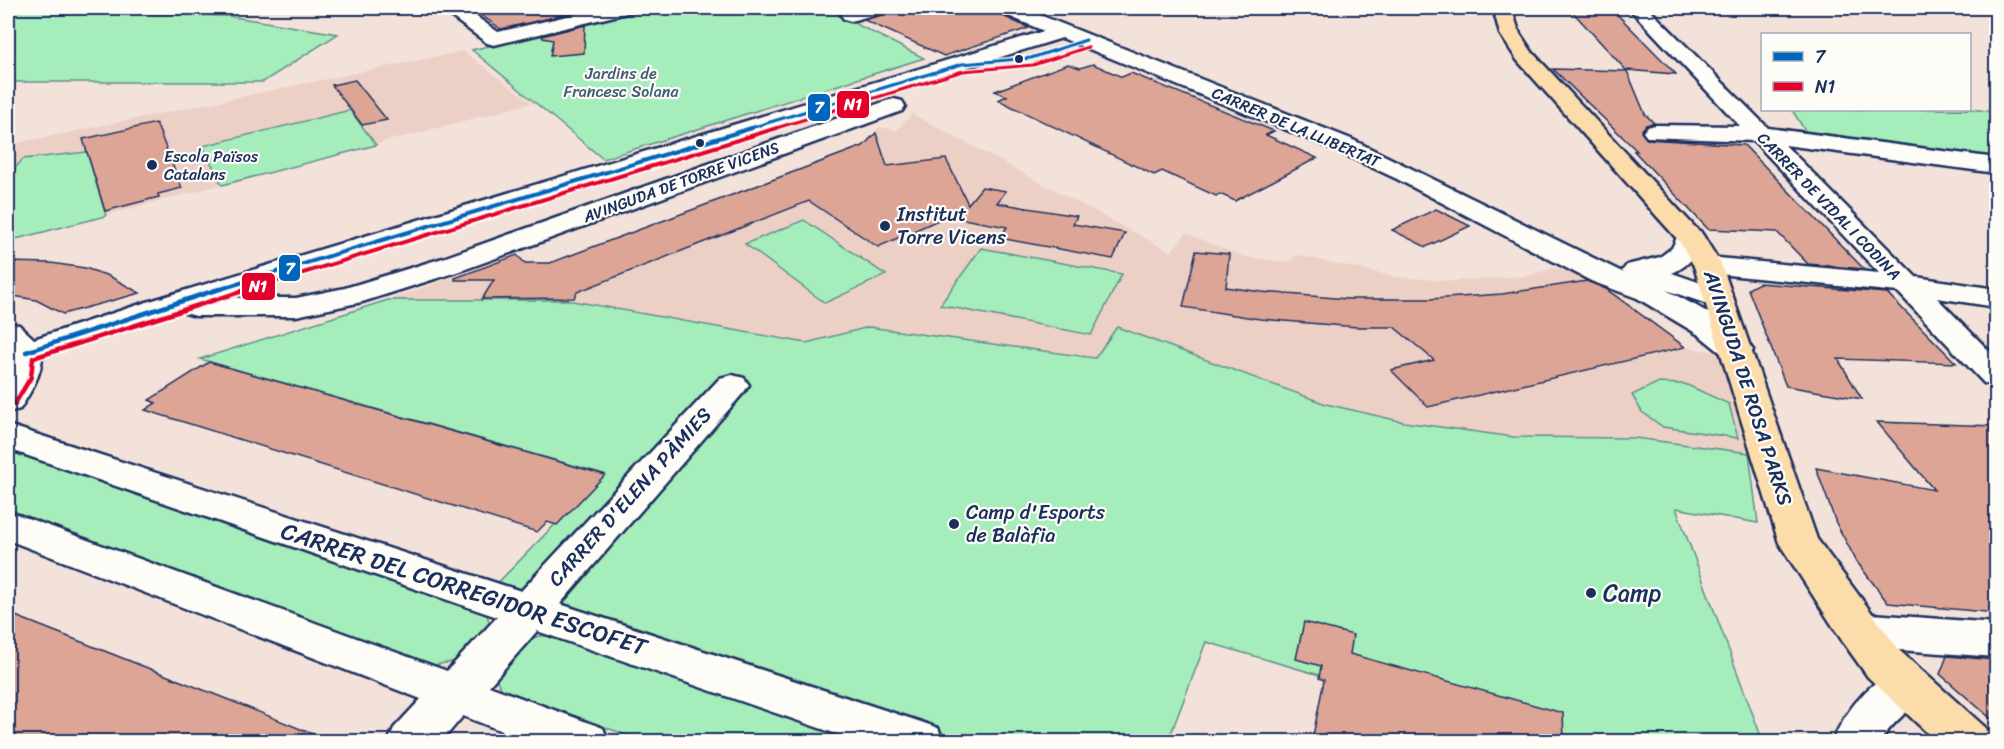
<svg xmlns="http://www.w3.org/2000/svg" width="2004" height="749" font-family="Sriracha,sans-serif">
<style>
.built{fill:#ecd0c6}
.green{fill:#a5edbb;stroke:#608e8c;stroke-width:1.5}
.building{fill:#dda596;stroke:#1b2f5e;stroke-width:1.5}
.lines{fill:none;stroke-linecap:round;stroke-linejoin:round}
.minor-casing{stroke:#1b2f5e;stroke-width:5}
.major-casing{stroke:#1b2f5e;stroke-width:5}
.minor{fill:#fdfcf7;fill-rule:evenodd}
.major{fill:#fddcac;fill-rule:evenodd}
.bus-1-far2-casing{stroke:#fdfcf7;stroke-width:6}
.bus-1-far1-casing{stroke:#fdfcf7;stroke-width:8}
.bus-1-casing{stroke:#fdfcf7;stroke-width:9}
.bus-2-far2-casing{stroke:#fdfcf7;stroke-width:6}
.bus-2-far1-casing{stroke:#fdfcf7;stroke-width:8}
.bus-2-casing{stroke:#fdfcf7;stroke-width:9}
.bus-1-far2{stroke:#0065bd;stroke-width:3}
.bus-1-far1{stroke:#0065bd;stroke-width:4}
.bus-1{stroke:#0065bd;stroke-width:4.5}
.bus-2-far2{stroke:#e4002b;stroke-width:3}
.bus-2-far1{stroke:#e4002b;stroke-width:4}
.bus-2{stroke:#e4002b;stroke-width:4.5}
.bus-dot{fill:#1b2f5e;stroke:#fdfcf7;stroke-width:2}
.labels{text-anchor:middle;dominant-baseline:central;stroke-width:4.5;stroke-linejoin:round;paint-order:stroke}
.far-park-label{font-size:16px;fill:#3e5e75;stroke:#fdfcf7}
.far-street-label{font-size:16px;fill:#1b2f5e;stroke:#fdfcf7}
.far-poi-label{font-size:16px;fill:#1b2f5e;stroke:#fdfcf7;text-anchor:start}
.poi-label{font-size:20px;fill:#1b2f5e;stroke:#fdfcf7;text-anchor:start}
.street-label{font-size:20px;fill:#1b2f5e;stroke:#fdfcf7}
.near-street-label{font-size:24px;fill:#1b2f5e;stroke:#fdfcf7}
.near-poi-label{font-size:24px;fill:#1b2f5e;stroke:#fdfcf7;text-anchor:start}
.line-badge{stroke:#fdfcf7;stroke-width:2}
.badge-label{font-size:16px;text-anchor:middle;font-weight:bold;fill:#fff}
</style>
<rect width="100%" height="100%" fill="#f3e2da"/>
<filter id="ink" filterUnits="userSpaceOnUse"><feTurbulence type="fractalNoise" baseFrequency=".0167" numOctaves="2"/><feDisplacementMap in="SourceGraphic" scale="12" xChannelSelector="R" yChannelSelector="G"/><feConvolveMatrix kernelMatrix="1 2 1 2 8 2 1 2 1" color-interpolation-filters="sRGB"/></filter>
<g filter="url(#ink)">
<!-- built -->
<g class="built">
<polygon points="463,51 532,103 8,241 8,145"/>
<polygon points="912,114 1171,252 1186,233 1244,257 1288,262 1297,255 1396,277 1451,281 1527,276 1554,268 1572,272 1611,287 1641,315 1685,347 1722,353 1749,453 1635,438 1514,437 1458,431 1404,422 1326,404 1276,387 1096,358 869,327 806,343 567,300 388,300 517,255 525,263 550,263 863,146 879,127 897,130"/>
</g>
<!-- green -->
<g class="green">
<polygon points="8,8 146,8 135,13 228,16 338,34 263,82 8,82"/>
<polygon points="645,8 824,8 924,58 603,159 472,50"/>
<polygon points="1970,109 1996,112 1996,161 1809,137 1792,110"/>
<polygon points="350,110 376,145 222,185 203,146"/>
<polygon points="87,152 106,216 8,241 8,176 23,159"/>
<polygon points="804,220 886,275 825,303 745,244"/>
<polygon points="981,248 1122,274 1091,335 940,305"/>
<polygon points="388,300 567,300 806,343 869,327 1095,358 1117,327 1326,404 1404,422 1514,437 1635,438 1749,453 1758,523 1676,508 1762,739 1761,742 1545,741 1206,642 1168,741 921,741 485,596 604,474 200,359"/>
<polygon points="1657,383 1685,384 1729,404 1738,438 1663,427 1642,412 1632,395"/>
<polygon points="8,451 482,612 487,615 490,625 457,661 435,665 8,512"/>
<polygon points="539,636 548,636 862,741 643,741 502,690 495,677 530,639"/>
</g>
<!-- building -->
<g class="building">
<polygon points="486,8 560,8 568,14 501,29 481,15"/>
<polygon points="889,8 994,8 998,14 1029,28 944,56 864,20 885,14"/>
<polygon points="1569,8 1611,8 1676,74 1626,70"/>
<polygon points="585,25 584,53 550,56 553,40 543,38 542,36"/>
<polygon points="1068,64 1080,68 1093,64 1122,77 1131,73 1274,131 1266,135 1317,158 1235,201 1220,194 1216,196 1162,171 1154,175 998,100 1007,96 995,91"/>
<polygon points="1553,69 1627,71 1645,114 1654,123 1646,125 1641,131 1647,139 1744,145 1864,269 1808,264 1777,232 1708,229 1634,151 1637,151"/>
<polygon points="355,80 387,120 362,125 332,85"/>
<polygon points="156,123 182,188 158,194 159,197 105,211 83,139"/>
<polygon points="876,133 887,166 946,159 968,204 982,187 1006,191 997,203 1077,216 1073,224 1125,233 1113,259 1000,238 1007,227 947,216 878,247 809,201 577,292 574,298 482,299 494,280 455,280 455,278 517,255 525,263 550,263 863,146"/>
<polygon points="1436,209 1470,226 1426,247 1392,230"/>
<polygon points="1196,251 1229,254 1226,287 1262,292 1347,299 1431,299 1502,294 1587,281 1606,289 1685,347 1428,407 1391,370 1434,360 1394,327 1357,327 1260,319 1183,307"/>
<polygon points="8,262 51,263 85,268 109,276 140,293 63,314 36,300 8,295"/>
<polygon points="1759,283 1887,293 1956,363 1838,359 1862,399 1786,386 1748,289"/>
<polygon points="209,362 605,475 557,525 547,522 537,532 145,410 156,403 149,400"/>
<polygon points="1877,422 1996,426 1996,613 1888,603 1857,562 1836,523 1816,468 1934,490"/>
<polygon points="8,613 234,702 330,741 8,741"/>
<polygon points="1304,622 1353,635 1350,654 1563,713 1564,741 1312,741 1324,680 1319,678 1321,666 1296,659"/>
<polygon points="1947,656 1996,660 1996,723 1940,674"/>
</g>
<g class="lines">
<defs>
<g id="minor">
<polygon points="459,8 484,8 482,12 474,15 498,32 602,8 634,8 631,12 494,45 487,43 453,18 450,14"/>
<polygon points="857,8 887,8 884,12 851,21 844,19 841,15 844,11"/>
<path d="M996,8h26l329,131 273,134 -2,-2 5,-6 33,-8 12,-9 8,-17 10,-2 10,2 4,6c-6,17 -15,29 -32,36l58,20 4,6 -4,6 -11,3 -53,-18c29,16 68,32 87,60l-5,7 -11,3 -11,-3 -27,-22 -62,-37 -46,-17 -194,-102 -64,-30 -271,-111 -840,260h74l49,-10 98,-30 443,-157 8,-2 8,2 3,5 -3,5 -439,159 -101,32 -66,14h-100l-11,-3 -2,-3 -141,47c-1,19 -12,36 -22,52l-12,3 2,-57 -2,-32 11,2 15,14 116,-38 894,-270 -45,-19z"/>
<polygon points="1629,8 1648,8 1768,128 1996,158 1996,173 1785,145 1916,277 1996,289 1996,307 1937,298 1996,358 1996,386 1984,383 1898,292 1698,272 1694,266 1698,260 1708,257 1879,273 1754,141 1647,137 1643,132 1647,127 1655,125 1740,126"/>
<polygon points="732,375 744,378 749,385 744,392 560,604 921,722 938,728 944,742 860,742 537,631 489,686 603,728 609,742 531,742 463,716 441,742 388,742 394,728 421,699 8,540 8,511 447,671 497,617 8,449 8,425 521,591 720,378"/>
<polygon points="1858,613 1996,623 1996,657 1858,647 1843,642 1837,630 1843,618"/>
<path d="M1906,666l16,6 6,13c-11,23 -35,34 -48,57h-48c15,-34 38,-63 74,-76z"/>
</g>
<polygon id="major" points="1493,8 1511,8 1520,34 1532,52 1704,237 1722,266 1817,539 1900,651 1986,728 1992,742 1937,742 1868,677 1843,642 1779,543 1694,266 1679,241 1517,60 1500,34"/>
</defs>
<!-- minor casing -->
<use href="#minor" class="minor-casing"/>
<!-- major casing -->
<use href="#major" class="major-casing"/>
<!-- minor -->
<use href="#minor" class="minor"/>
<!-- major -->
<use href="#major" class="major"/>
<defs>
<polyline id="bus-1-far2" points="747,129 962,64 1031,58 1086,40"/>
<polyline id="bus-1-far1" points="214,291 752,128"/>
<polyline id="bus-1" points="26,352 219,289"/>
<polyline id="bus-2-far2" points="773,129 963,71 1033,65 1088,47"/>
<polyline id="bus-2-far1" points="244,291 777,128"/>
<polyline id="bus-2" points="14,405 31,377 33,358 249,289"/>
</defs>
<!-- bus-1-far2 casing -->
<use href="#bus-1-far2" class="bus-1-far2-casing"/>
<!-- bus-1-far1 casing -->
<use href="#bus-1-far1" class="bus-1-far1-casing"/>
<!-- bus-1 casing -->
<use href="#bus-1" class="bus-1-casing"/>
<!-- bus-2-far2 casing -->
<use href="#bus-2-far2" class="bus-2-far2-casing"/>
<!-- bus-2-far1 casing -->
<use href="#bus-2-far1" class="bus-2-far1-casing"/>
<!-- bus-2 casing -->
<use href="#bus-2" class="bus-2-casing"/>
<!-- bus-1-far2 -->
<use href="#bus-1-far2" class="bus-1-far2"/>
<!-- bus-1-far1 -->
<use href="#bus-1-far1" class="bus-1-far1"/>
<!-- bus-1 -->
<use href="#bus-1" class="bus-1"/>
<!-- bus-2-far2 -->
<use href="#bus-2-far2" class="bus-2-far2"/>
<!-- bus-2-far1 -->
<use href="#bus-2-far1" class="bus-2-far1"/>
<!-- bus-2 -->
<use href="#bus-2" class="bus-2"/>
</g>
</g>
<!-- markers -->
<g class="bus-dot">
<circle cx="1019" cy="59" r="5"/>
<circle cx="700" cy="143" r="5"/>
<circle cx="152" cy="165" r="6"/>
<circle cx="885" cy="226" r="6"/>
<circle cx="954" cy="524" r="6"/>
<circle cx="1591" cy="593" r="6"/>
</g>
<g class="labels">
<!-- far-park labels -->
<g class="far-park-label">
<text x="621" y="73">Jardins de<tspan x="621" dy="18">Francesc Solana</tspan></text>
</g>
<!-- far-street labels -->
<g class="far-street-label">
<text transform="translate(1296 127) rotate(23)">CARRER DE LA LLIBERTAT</text>
<text transform="translate(681 182) rotate(-20)">AVINGUDA DE TORRE VICENS</text>
<text transform="translate(1829 206) rotate(46)">CARRER DE VIDAL I CODINA</text>
</g>
<!-- far-poi labels -->
<g class="far-poi-label">
<text x="164" y="156">Escola Països<tspan x="164" dy="18">Catalans</tspan></text>
</g>
<!-- poi labels -->
<g class="poi-label">
<text x="897" y="214">Institut<tspan x="897" dy="23">Torre Vicens</tspan></text>
<text x="966" y="512">Camp d'Esports<tspan x="966" dy="23">de Balàfia</tspan></text>
</g>
<!-- street labels -->
<g class="street-label">
<text transform="translate(1748 388) rotate(72)">AVINGUDA DE ROSA PARKS</text>
<text transform="translate(630 497) rotate(-48)">CARRER D'ELENA PÀMIES</text>
</g>
<!-- near-street labels -->
<g class="near-street-label">
<text transform="translate(464 589) rotate(18)">CARRER DEL CORREGIDOR ESCOFET</text>
</g>
<!-- near-poi labels -->
<g class="near-poi-label">
<text x="1603" y="593">Camp</text>
</g>
</g>
<g class="line-badge">
<rect x="836" y="90" width="34" height="29" rx="6" fill="#e4002b"/>
<rect x="807" y="93" width="24" height="29" rx="6" fill="#0065bd"/>
<rect x="278" y="254" width="23" height="28" rx="6" fill="#0065bd"/>
<rect x="241" y="272" width="35" height="29" rx="6" fill="#e4002b"/>
</g>
<g class="badge-label">
<text x="853" y="110">N1</text>
<text x="819" y="113">7</text>
<text x="290" y="274">7</text>
<text x="258" y="292">N1</text>
</g>
<!-- margin -->
<rect width="2004" height="749" fill="none" stroke="#fdfcf7" stroke-width="30"/>
<rect x="15" y="15" width="1974" height="719" fill="none" stroke="#1b2f5e" stroke-width="2" filter="url(#ink)"/>
<!-- legend -->
<rect x="1761" y="33" width="210" height="78" fill="#fdfcf7" stroke="#a3aaba" stroke-width="1.5"/>
<rect x="1773" y="52" width="30" height="9" fill="#0065bd" stroke="#a3aaba" stroke-width="1.5"/>
<text x="1815" y="63" font-size="18" fill="#1b2f5e">7</text>
<rect x="1773" y="82" width="30" height="9" fill="#e4002b" stroke="#a3aaba" stroke-width="1.5"/>
<text x="1815" y="93" font-size="18" fill="#1b2f5e">N1</text>
</svg>
